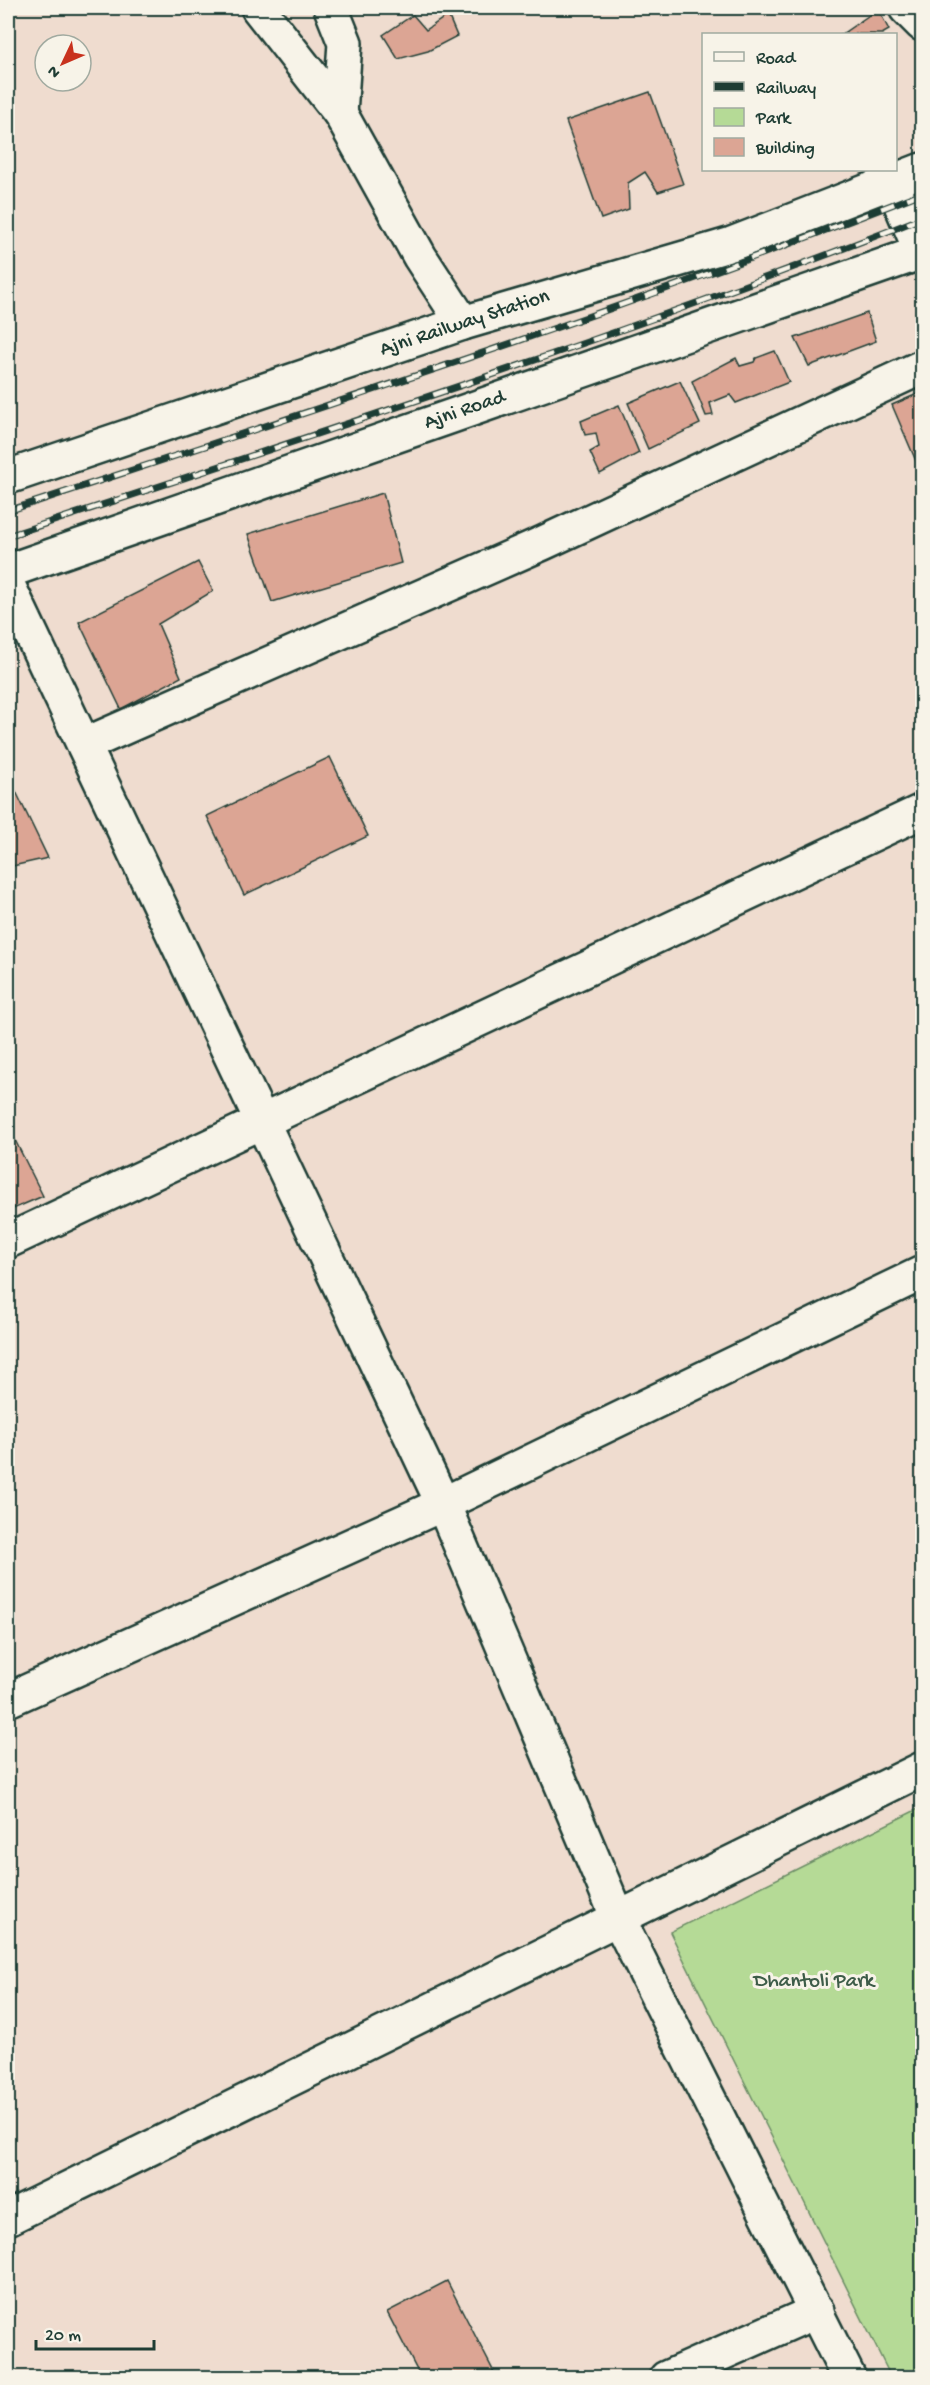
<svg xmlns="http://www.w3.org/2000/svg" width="930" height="2385" font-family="'Gochi Hand',sans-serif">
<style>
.green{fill:#b5da96;stroke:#6a8c65;stroke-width:1.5}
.building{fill:#dca594;stroke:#1f3d34;stroke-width:1.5}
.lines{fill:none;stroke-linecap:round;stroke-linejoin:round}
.street-casing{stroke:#1f3d34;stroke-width:38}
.secondary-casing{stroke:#1f3d34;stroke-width:38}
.street{stroke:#f7f3e8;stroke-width:33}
.secondary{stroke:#f7f3e8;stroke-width:33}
.rail-casing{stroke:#1f3d34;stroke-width:7}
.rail{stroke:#f7f3e8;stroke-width:4.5;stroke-dasharray:14;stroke-linecap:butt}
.labels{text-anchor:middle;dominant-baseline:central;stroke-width:6;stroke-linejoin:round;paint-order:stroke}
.street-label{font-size:21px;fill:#1f3d34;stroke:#f7f3e8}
.park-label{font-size:21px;fill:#3d5c48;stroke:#f7f3e8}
</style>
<rect width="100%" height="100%" fill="#efdccf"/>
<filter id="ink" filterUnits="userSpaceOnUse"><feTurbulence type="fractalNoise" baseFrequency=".0167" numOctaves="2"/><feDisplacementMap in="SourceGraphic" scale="12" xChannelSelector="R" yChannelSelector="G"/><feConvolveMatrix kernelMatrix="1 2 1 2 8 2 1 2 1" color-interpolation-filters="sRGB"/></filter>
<g filter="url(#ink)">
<!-- green -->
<polygon class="green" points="922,1807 922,2377 891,2377 670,1932"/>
<!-- building -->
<g class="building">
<polygon points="878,9 889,30 882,34 842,34"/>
<polygon points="413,15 426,30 448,15 457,36 428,51 398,59 383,35"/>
<polygon points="650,92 683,184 658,192 645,172 628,183 629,209 601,219 566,121"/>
<polygon points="867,313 876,341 809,366 795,338"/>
<polygon points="775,351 789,382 736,403 730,395 710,403 713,415 706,416 692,381 736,358 740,366 754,362 756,358"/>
<polygon points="680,381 700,424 648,449 628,403"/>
<polygon points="922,392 922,475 892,405"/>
<polygon points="619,405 639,453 600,474 590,452 599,447 596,433 585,435 581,421"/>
<polygon points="383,493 401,563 272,602 248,534"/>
<polygon points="198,562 213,591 158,624 181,677 121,709 79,622"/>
<polygon points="330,757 368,836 244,895 207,816"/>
<polygon points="8,775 48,858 8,867"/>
<polygon points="8,1126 43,1196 8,1211"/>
<polygon points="447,2281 497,2378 421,2378 387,2312"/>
</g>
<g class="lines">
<defs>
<g id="street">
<polyline points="258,8 340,113 420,257 463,323"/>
<polyline points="331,8 345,43 340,113"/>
<polyline points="906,8 922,24"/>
<polyline points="8,585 443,1504 618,1918 849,2378"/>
<polyline points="84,745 543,543 922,367"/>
<polyline points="8,1241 922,811"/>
<polyline points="8,1700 443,1504 922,1273"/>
<polyline points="666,2378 817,2311"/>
</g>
<g id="secondary">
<polyline points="891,181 922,254"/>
<polyline points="8,477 463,323 732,244 922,170"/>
<polyline points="8,571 922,252"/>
<polyline points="8,2218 922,1769"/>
</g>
</defs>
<!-- street casing -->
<use href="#street" class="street-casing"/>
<!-- secondary casing -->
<use href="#secondary" class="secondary-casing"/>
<!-- street -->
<use href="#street" class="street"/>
<!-- secondary -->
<use href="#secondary" class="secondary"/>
<defs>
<g id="rail">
<path d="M8,511c306,-101 614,-200 914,-318"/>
<path d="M8,536c306,-101 614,-200 914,-318"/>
</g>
</defs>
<!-- rail casing -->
<use href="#rail" class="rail-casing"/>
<!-- rail -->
<use href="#rail" class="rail"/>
</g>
</g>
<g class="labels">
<!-- street labels -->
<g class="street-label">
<text transform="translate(465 324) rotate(-18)">Ajni Railway Station</text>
<text transform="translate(465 411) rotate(-19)">Ajni Road</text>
</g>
<!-- park labels -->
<g class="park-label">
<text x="814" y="1982">Dhantoli Park</text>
</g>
</g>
<!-- margin -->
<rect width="930" height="2385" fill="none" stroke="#f7f3e8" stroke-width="30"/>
<rect x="15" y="15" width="900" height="2355" fill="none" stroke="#1f3d34" stroke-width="2" filter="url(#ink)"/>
<!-- legend -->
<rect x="702" y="33" width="195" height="138" fill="#f7f3e8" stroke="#a1aaa0" stroke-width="1.5"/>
<rect x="714" y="52" width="30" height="9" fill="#f7f3e8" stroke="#a1aaa0" stroke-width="1.5"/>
<text x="756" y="63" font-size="18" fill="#1f3d34">Road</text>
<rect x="714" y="82" width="30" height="9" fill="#1f3d34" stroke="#a1aaa0" stroke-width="1.5"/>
<text x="756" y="93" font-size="18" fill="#1f3d34">Railway</text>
<rect x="714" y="108" width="30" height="18" fill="#b5da96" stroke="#a1aaa0" stroke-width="1.5"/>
<text x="756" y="123" font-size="18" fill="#1f3d34">Park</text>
<rect x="714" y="138" width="30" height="18" fill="#dca594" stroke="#a1aaa0" stroke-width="1.5"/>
<text x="756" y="153" font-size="18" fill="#1f3d34">Building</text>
<!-- north arrow -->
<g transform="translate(63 63) rotate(226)"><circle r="28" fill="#f7f3e8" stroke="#a1aaa0" stroke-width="1.5"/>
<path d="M0-4.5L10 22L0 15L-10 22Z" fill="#c8321e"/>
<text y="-9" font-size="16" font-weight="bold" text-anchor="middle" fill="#1f3d34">N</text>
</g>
<!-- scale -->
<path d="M36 2340v9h118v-9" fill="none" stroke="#1f3d34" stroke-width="3"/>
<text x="45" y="2340" font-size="18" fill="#1f3d34" stroke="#f7f3e8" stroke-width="4.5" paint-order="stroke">20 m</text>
</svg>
